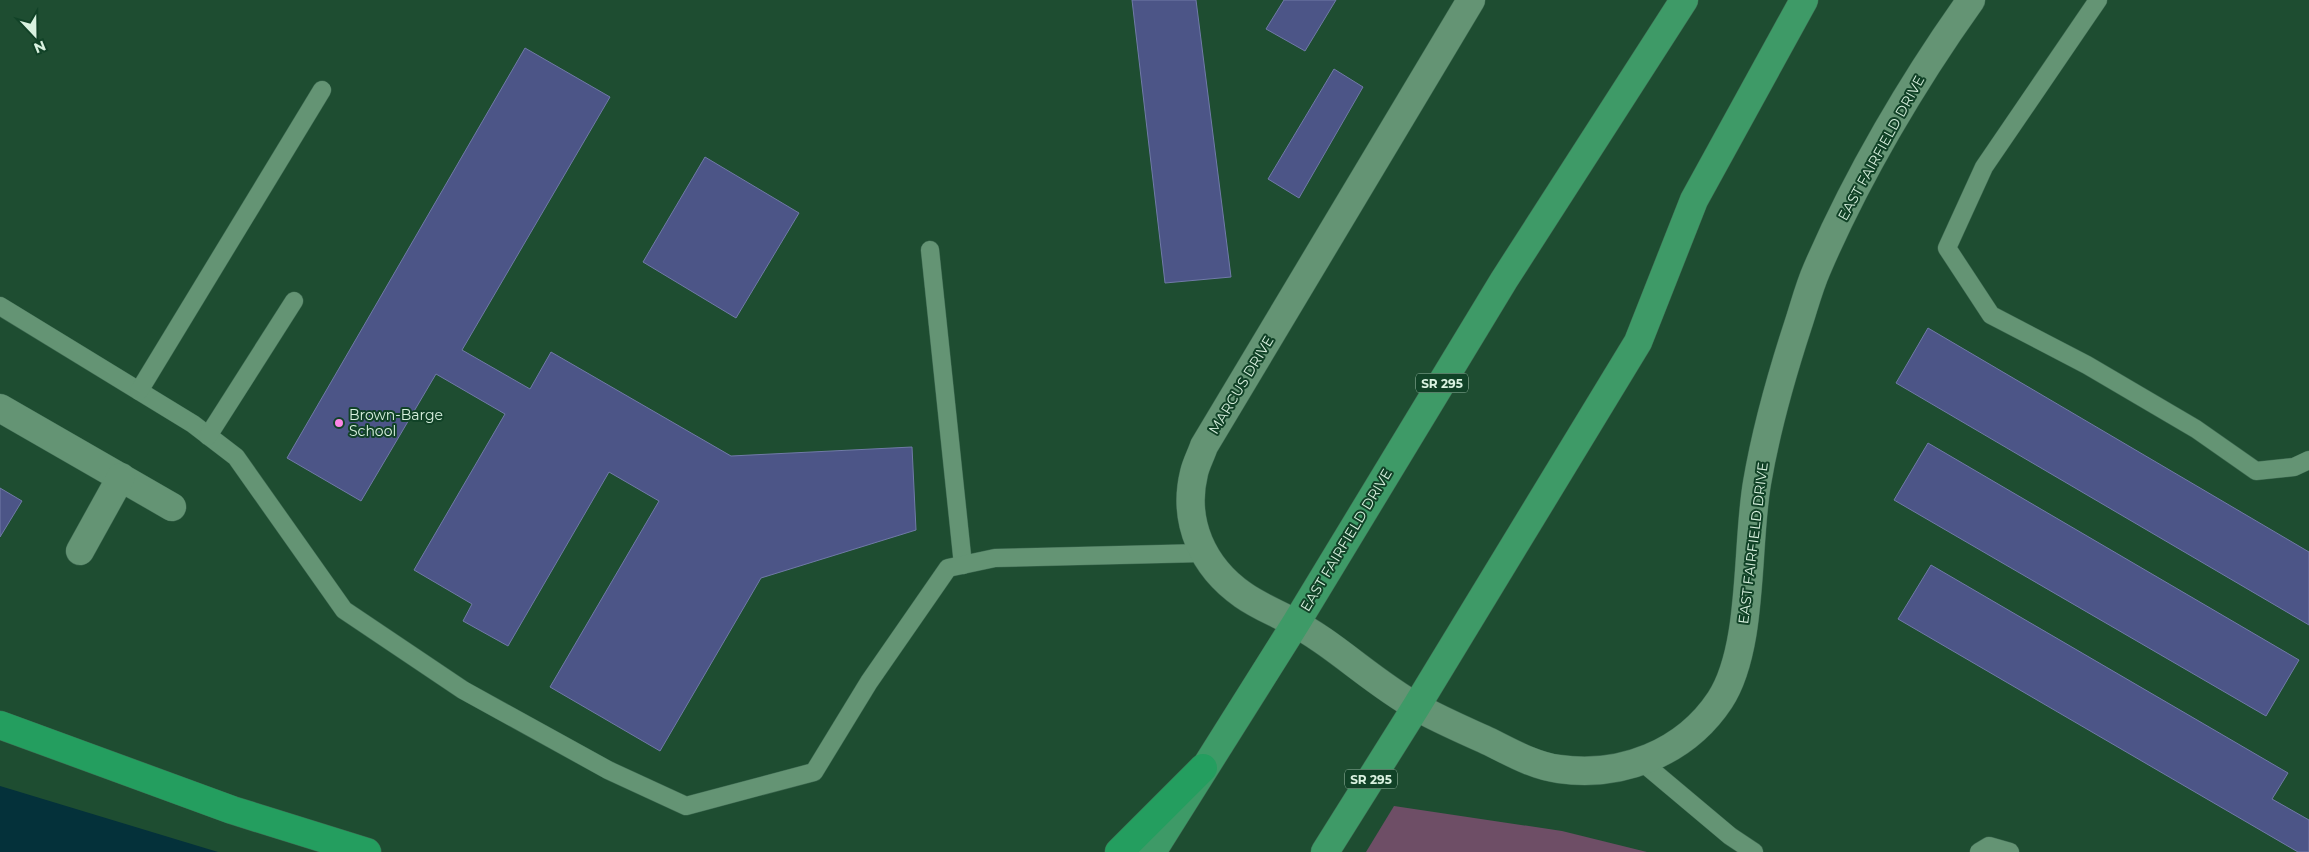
<svg xmlns="http://www.w3.org/2000/svg" width="2309" height="852" font-family="Montserrat,sans-serif">
<style>
.green{fill:#6e4e66}
.water{fill:#04313a}
.building{fill:#4c5587;stroke:#707aa7}
.lines{fill:none;stroke-linecap:round;stroke-linejoin:round}
.lane-casing{stroke:#3d6850;stroke-width:19}
.street-casing{stroke:#3d6850;stroke-width:29}
.primary-casing{stroke:#3d6850;stroke-width:29}
.highway-casing{stroke:#3d6850;stroke-width:29}
.lane{stroke:#649474;stroke-width:18}
.street{stroke:#649474;stroke-width:28}
.primary{stroke:#3e9a67;stroke-width:28}
.highway{stroke:#249e5f;stroke-width:28}
.poi-dot{fill:#fb86e5;stroke:#114227;stroke-width:2}
.labels{text-anchor:middle;dominant-baseline:central;stroke-width:4;stroke-linejoin:round;paint-order:stroke}
.shield{fill:#114227;stroke:#9dbda8;stroke-width:1}
.shield-label{font-size:12px;font-weight:bold;fill:#d9f2e0}
.street-label{font-size:14px;fill:#d9f2e0;stroke:#114227}
.poi-label{font-size:14px;fill:#d9f2e0;stroke:#114227;text-anchor:start}
</style>
<rect width="100%" height="100%" fill="#1e4d31"/>
<!-- green -->
<polygon class="green" points="1394,806 1562,831 1647,852 1366,852"/>
<!-- water -->
<polygon class="water" points="0,786 10,789 218,852 0,852"/>
<!-- building -->
<g class="building">
<polygon points="1132,0 1196,0 1231,277 1165,283"/>
<polygon points="1284,0 1336,0 1305,51 1266,29"/>
<polygon points="525,48 610,97 462,350 530,389 551,352 731,456 912,447 916,530 761,578 660,751 550,687 659,501 609,472 508,646 463,621 472,604 414,570 505,414 436,374 361,501 287,458"/>
<polygon points="1334,69 1363,87 1299,198 1268,179"/>
<polygon points="705,157 799,213 736,318 643,262"/>
<polygon points="1928,328 2309,552 2309,625 1896,383"/>
<polygon points="1928,443 2299,660 2266,716 1894,500"/>
<polygon points="0,488 22,501 0,537"/>
<polygon points="1931,565 2288,773 2272,799 2309,820 2309,852 2298,852 1898,619"/>
</g>
<g class="lines">
<defs>
<g id="lane">
<polyline points="2098,0 1984,167 1947,248 1991,315 2087,365 2196,429 2256,471 2294,467 2309,460"/>
<polyline points="930,250 963,565"/>
<polyline points="0,306 193,424 236,457 344,610 463,690 608,770 686,806 814,772 869,682 948,568 995,558 1203,553"/>
<polyline points="139,391 322,90"/>
<polyline points="208,436 294,301"/>
<polyline points="1642,762 1730,836 1754,852"/>
<polyline points="1979,852 1989,846 2010,852"/>
</g>
<g id="street">
<path d="M1471,0l-267,446c-3,9 -8,18 -10,27 -12,49 9,94 49,122 14,10 31,17 46,25 45,23 83,62 128,87 23,13 49,24 73,35 22,11 45,24 69,27 62,9 126,-16 161,-69 34,-52 26,-154 37,-217 9,-53 24,-106 41,-158 6,-18 11,-38 19,-56 39,-91 96,-188 154,-269"/>
<polyline points="0,408 172,507"/>
<polyline points="80,551 121,477"/>
</g>
<g id="primary">
<polyline points="1152,852 1296,623 1504,280 1684,0"/>
<polyline points="1325,852 1416,707 1638,342 1694,200 1804,0"/>
</g>
<g id="highway">
<polyline points="0,725 232,810 367,852"/>
<polyline points="1119,852 1203,768"/>
</g>
</defs>
<!-- lane casing -->
<use href="#lane" class="lane-casing"/>
<!-- street casing -->
<use href="#street" class="street-casing"/>
<!-- primary casing -->
<use href="#primary" class="primary-casing"/>
<!-- highway casing -->
<use href="#highway" class="highway-casing"/>
<!-- lane -->
<use href="#lane" class="lane"/>
<!-- street -->
<use href="#street" class="street"/>
<!-- primary -->
<use href="#primary" class="primary"/>
<!-- highway -->
<use href="#highway" class="highway"/>
</g>
<!-- markers -->
<circle class="poi-dot" cx="339" cy="423" r="5"/>
<g class="labels">
<!-- shield labels -->
<g class="shield">
<rect x="1416" y="373.5" width="52" height="19" rx="4"/>
<rect x="1345" y="769.5" width="52" height="19" rx="4"/>
</g>
<g class="shield-label">
<text x="1442" y="383">SR 295</text>
<text x="1371" y="779">SR 295</text>
</g>
<!-- street labels -->
<g class="street-label">
<text transform="translate(1881 148) rotate(-61)">EAST FAIRFIELD DRIVE</text>
<text transform="translate(1241 385) rotate(-59)">MARCUS DRIVE</text>
<text transform="translate(1346 540) rotate(-59)">EAST FAIRFIELD DRIVE</text>
<text transform="translate(1753 543) rotate(-83)">EAST FAIRFIELD DRIVE</text>
</g>
<!-- poi labels -->
<g class="poi-label">
<text x="349" y="415">Brown-Barge<tspan x="349" dy="16">School</tspan></text>
</g>
</g>
<!-- north arrow -->
<g transform="translate(35 35) rotate(158)" stroke="#114227" stroke-width="4" paint-order="stroke">
<path d="M0-4L9 19L0 12L-9 19Z" fill="#d9f2e0"/>
<text y="-8" font-size="14" font-weight="bold" text-anchor="middle" fill="#d9f2e0">N</text>
</g>
</svg>
